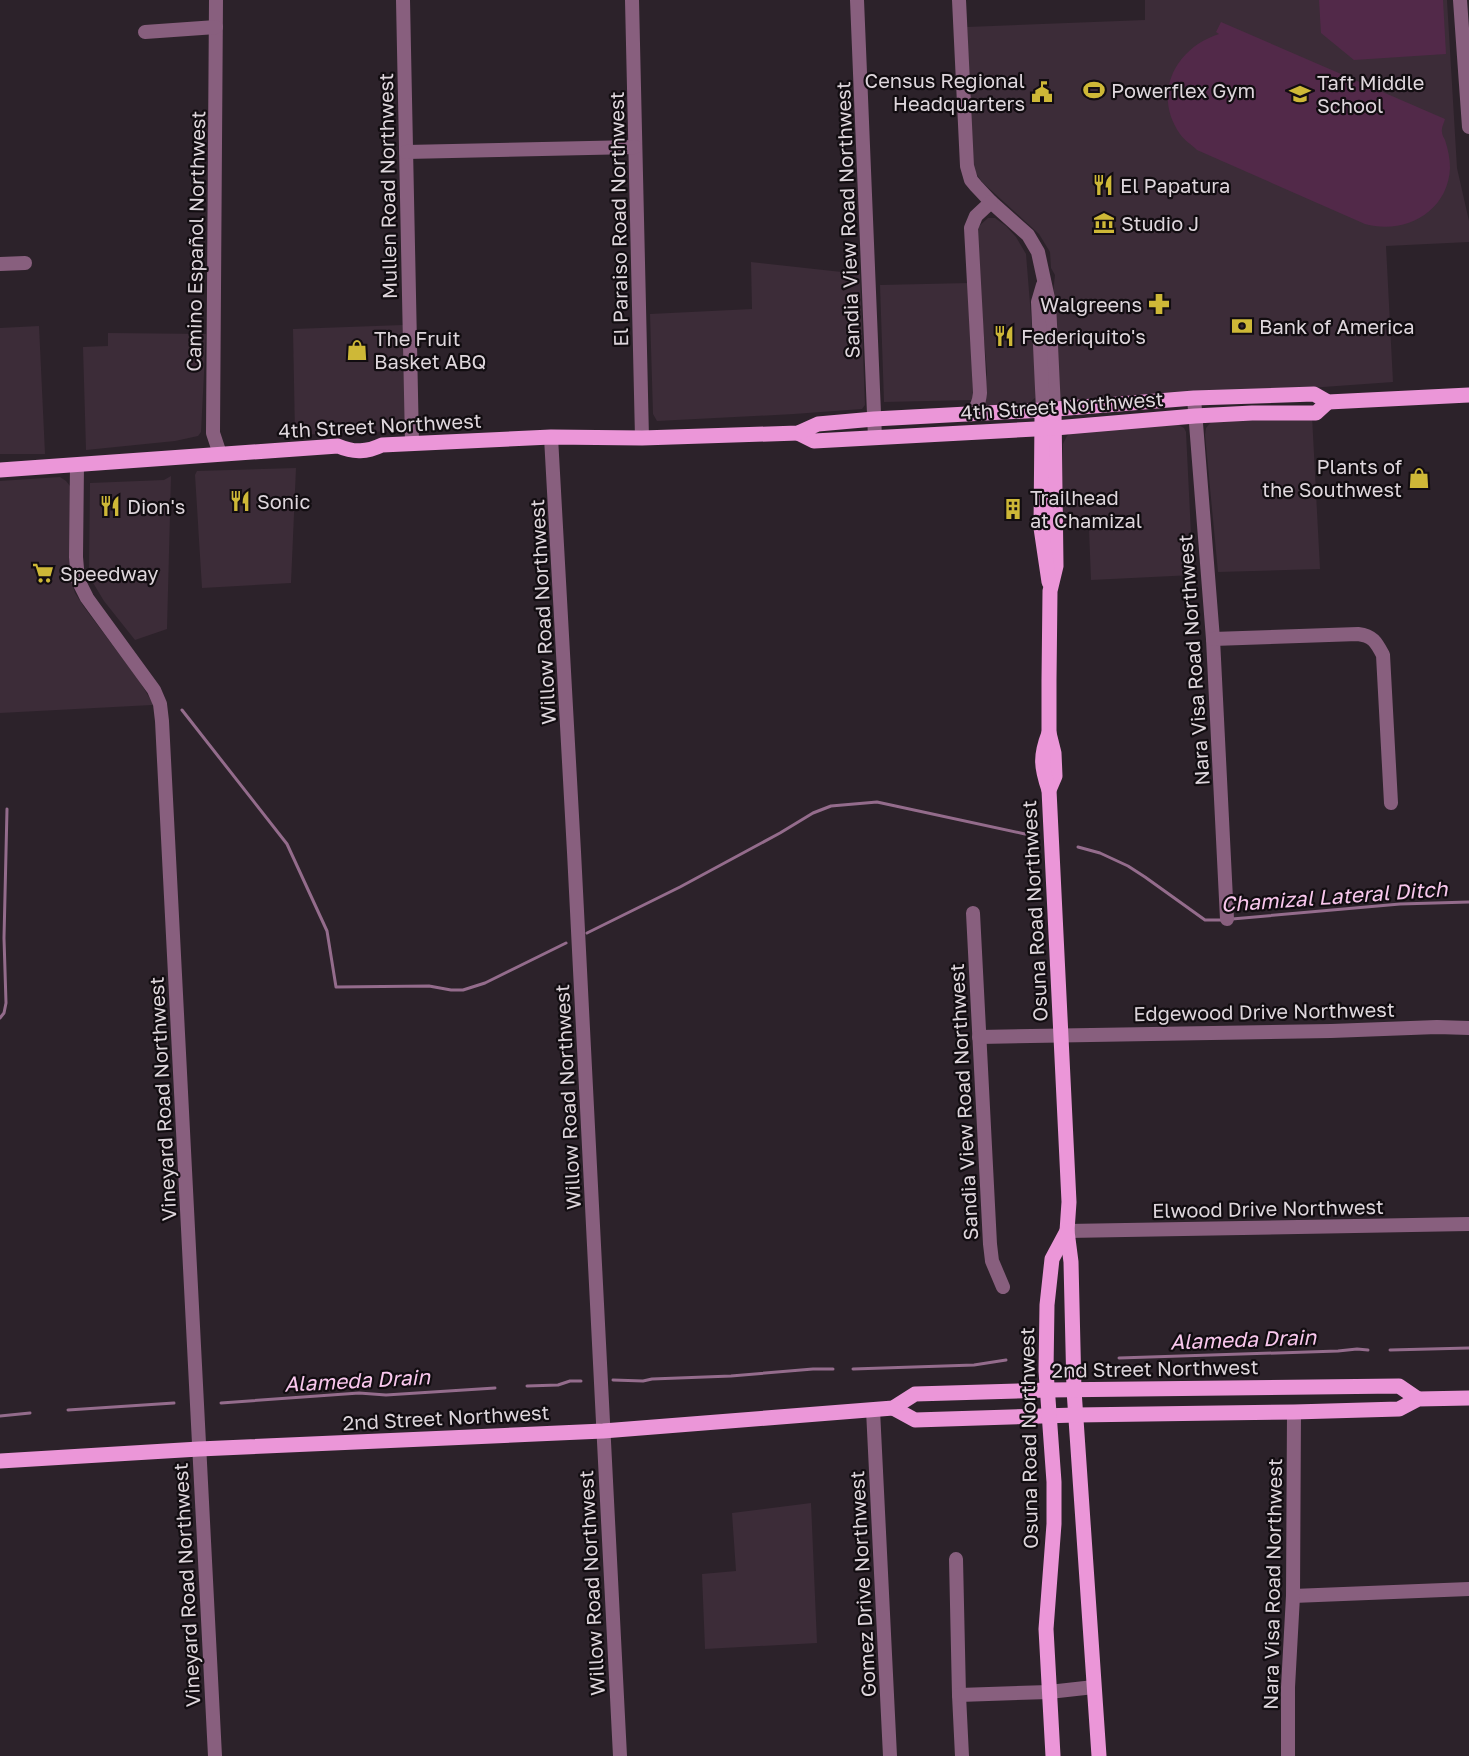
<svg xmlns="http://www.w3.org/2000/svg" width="1469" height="1756" font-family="'Golos Text',sans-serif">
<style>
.built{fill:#3c2c38}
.green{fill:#522949}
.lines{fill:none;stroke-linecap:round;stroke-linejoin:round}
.stream{stroke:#946c8c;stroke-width:3}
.minor{stroke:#885f7e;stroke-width:14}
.major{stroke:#eb96d8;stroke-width:15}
.labels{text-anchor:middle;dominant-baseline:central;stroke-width:4.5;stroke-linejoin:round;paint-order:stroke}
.poi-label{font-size:20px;fill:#ded6dc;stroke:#120d11;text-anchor:start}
.street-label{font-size:20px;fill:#ded6dc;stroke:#120d11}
.water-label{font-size:21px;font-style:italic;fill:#f9c7ed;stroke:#120d11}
</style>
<rect width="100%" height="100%" fill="#2c222a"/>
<!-- built -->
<g class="built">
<polygon points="1145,0 1447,0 1457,168 1469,221 1469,242 1386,246 1393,382 1295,389 1167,392 1071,401 1061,398 1057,390 1052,302 1055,275 1051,268 1050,252 1039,234 982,182 976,173 972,163 967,27 1145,20"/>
<polygon points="988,218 995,218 1006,226 1016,237 1026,254 1036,378 1035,398 1028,404 983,408 987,372 978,269 977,228"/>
<polygon points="751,262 860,274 865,405 862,409 794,414 657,421 653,414 650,314 752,309"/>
<polygon points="970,283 973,400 884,402 880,285"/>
<polygon points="403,325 406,420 401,428 395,431 295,435 293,329"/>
<polygon points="39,326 45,454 0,454 0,328"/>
<polygon points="108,333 206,334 201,432 198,436 175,441 86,450 83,347 108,346"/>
<polygon points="1312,416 1320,569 1218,572 1205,435 1206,428 1212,421"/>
<polygon points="1177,424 1184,428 1186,432 1193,575 1091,580 1089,529 1063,529 1063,444 1067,436 1070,433"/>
<polygon points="296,468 291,583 202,588 195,475 197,471"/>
<polygon points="171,476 167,629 135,640 104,601 92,581 89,568 90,483 164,480"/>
<polygon points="60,477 66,481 70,486 71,581 75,593 84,607 138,679 152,702 152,705 0,713 0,481"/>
<polygon points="811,1503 817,1643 705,1649 702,1574 736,1571 732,1513"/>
</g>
<!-- green -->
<g class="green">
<polygon points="1319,0 1443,0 1446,54 1354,60 1321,33"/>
<path d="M1221,22l224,97c-1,4 -4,9 -3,13 0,3 2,6 3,8 3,9 5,19 5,28 -2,44 -45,67 -85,56l-168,-74c-5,-5 -13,-10 -17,-16 -28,-40 -5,-86 39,-100l-3,-2z"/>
</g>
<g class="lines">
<!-- stream -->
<g class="stream">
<polyline points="182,710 287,844 327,931 336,987 429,986 451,990 463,990 485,983 566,943"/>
<polyline points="1078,847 1100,853 1128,866 1145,877 1205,920 1222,920"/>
<polyline points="1232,919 1400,904 1469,902"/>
<polyline points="587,933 680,887 780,833 813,813 831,806 877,802 1025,834"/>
<polyline points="0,1018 4,1013 6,1003 4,938 7,809"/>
<polyline points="1390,1350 1469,1348"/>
<polyline points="1119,1358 1338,1351 1357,1349 1368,1350"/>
<polyline points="853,1369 974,1365 1006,1360"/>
<polyline points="613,1380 643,1381 652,1379 731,1376 813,1369 833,1369"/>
<polyline points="527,1386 558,1385 570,1381 581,1381"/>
<polyline points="221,1403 359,1393 386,1395 495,1388"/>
<polyline points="68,1410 174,1403"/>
<polyline points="0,1416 30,1413"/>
</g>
<!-- minor -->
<g class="minor">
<polyline points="216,0 213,433 220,454"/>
<polyline points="403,0 412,443"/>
<polyline points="632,0 642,438"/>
<polyline points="857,0 875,438"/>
<polyline points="959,0 967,166 971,180 976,186 991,202 1028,235 1038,252 1049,303 1054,409"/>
<polyline points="1460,0 1469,127"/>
<polyline points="145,32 216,27"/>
<polyline points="406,152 635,147"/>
<polyline points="0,264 25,263"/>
<polyline points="1194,398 1213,639 1227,919"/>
<polyline points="1043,410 1038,302 1043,285"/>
<path d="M969,415c8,-7 10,-12 11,-22l-9,-165 5,-12 15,-14"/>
<polyline points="551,437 574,852 620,1756"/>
<polyline points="77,465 76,557 78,580 87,598 154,690 160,704 162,721 215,1756"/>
<path d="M1213,639l145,-5c15,2 18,8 25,21l8,148"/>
<polyline points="973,913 990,1244 992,1261 1003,1287"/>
<polyline points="979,1037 1331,1031 1437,1027 1469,1028"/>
<polyline points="1067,1231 1469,1224"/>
<polyline points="873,1410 890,1756"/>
<polyline points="956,1559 959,1695 962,1756"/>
<polyline points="1293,1596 1469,1589"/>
<polyline points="959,1695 1049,1692 1094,1687"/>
<polyline points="1288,1756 1288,1687 1293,1596 1294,1412"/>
</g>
<!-- major -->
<g class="major">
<polyline points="1054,409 1056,566 1050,591 1049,680 1049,733 1054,753 1055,776 1049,790 1069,1202 1067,1231 1071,1262 1074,1390 1099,1756"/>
<polyline points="1042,418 1041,528 1049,582"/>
<polyline points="798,433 814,441 1055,428 1195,416 1252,413 1316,413 1328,402"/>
<path d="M0,470l338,-24c16,7 29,6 44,-1l169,-8 91,1 156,-5 20,-9 56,-5 169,-9 151,-12 120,-4 14,8 141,-7"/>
<path d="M1049,790c-8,-23 -9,-34 0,-57"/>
<polyline points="893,1408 915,1420 1076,1415 1294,1412 1399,1409 1418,1399 1469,1398"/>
<polyline points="0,1461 199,1449 603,1431 893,1408 915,1394 1048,1390 1399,1386 1418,1399"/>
<polyline points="1053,1756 1046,1629 1054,1524 1054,1482 1046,1371 1047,1305 1052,1259 1067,1231"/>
</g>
</g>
<!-- icons -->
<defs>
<symbol id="stadium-bare" viewBox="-9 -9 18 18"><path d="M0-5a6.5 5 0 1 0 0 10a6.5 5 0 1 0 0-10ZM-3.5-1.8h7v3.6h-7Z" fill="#ceb837" stroke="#120d11" stroke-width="2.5" paint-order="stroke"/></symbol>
<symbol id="civic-bare" viewBox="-9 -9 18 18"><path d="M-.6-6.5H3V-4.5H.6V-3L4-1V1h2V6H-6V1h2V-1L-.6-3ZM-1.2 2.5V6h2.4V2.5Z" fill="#ceb837" stroke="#120d11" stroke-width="2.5" paint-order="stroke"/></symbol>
<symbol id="school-bare" viewBox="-9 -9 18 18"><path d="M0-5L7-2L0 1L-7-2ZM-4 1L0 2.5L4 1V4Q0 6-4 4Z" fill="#ceb837" stroke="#120d11" stroke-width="2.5" paint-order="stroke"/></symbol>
<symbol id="restaurant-bare" viewBox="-9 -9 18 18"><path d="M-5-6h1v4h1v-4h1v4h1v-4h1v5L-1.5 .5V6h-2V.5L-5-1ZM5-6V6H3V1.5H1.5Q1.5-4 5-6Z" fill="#ceb837" stroke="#120d11" stroke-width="2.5" paint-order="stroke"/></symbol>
<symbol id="museum-bare" viewBox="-9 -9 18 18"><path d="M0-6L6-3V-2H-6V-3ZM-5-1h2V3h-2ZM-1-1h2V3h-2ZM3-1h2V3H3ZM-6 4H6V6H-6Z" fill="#ceb837" stroke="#120d11" stroke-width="2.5" paint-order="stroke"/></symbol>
<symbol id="pharmacy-bare" viewBox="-9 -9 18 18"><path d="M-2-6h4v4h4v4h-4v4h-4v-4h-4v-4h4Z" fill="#ceb837" stroke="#120d11" stroke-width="2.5" paint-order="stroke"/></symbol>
<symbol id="bank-bare" viewBox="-9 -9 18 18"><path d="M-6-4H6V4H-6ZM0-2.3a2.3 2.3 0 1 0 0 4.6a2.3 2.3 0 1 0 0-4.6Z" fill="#ceb837" stroke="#120d11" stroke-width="2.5" paint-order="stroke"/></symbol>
<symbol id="shop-bare" viewBox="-9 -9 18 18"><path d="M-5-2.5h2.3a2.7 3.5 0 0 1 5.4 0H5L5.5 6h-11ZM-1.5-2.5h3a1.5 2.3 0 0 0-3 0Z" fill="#ceb837" stroke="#120d11" stroke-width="2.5" paint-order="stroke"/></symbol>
<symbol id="building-bare" viewBox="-9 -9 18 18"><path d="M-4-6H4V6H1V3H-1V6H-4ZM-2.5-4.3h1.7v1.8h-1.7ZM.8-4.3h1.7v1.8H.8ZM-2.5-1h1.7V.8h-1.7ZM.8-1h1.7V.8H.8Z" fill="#ceb837" stroke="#120d11" stroke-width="2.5" paint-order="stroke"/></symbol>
<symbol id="supermarket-bare" viewBox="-9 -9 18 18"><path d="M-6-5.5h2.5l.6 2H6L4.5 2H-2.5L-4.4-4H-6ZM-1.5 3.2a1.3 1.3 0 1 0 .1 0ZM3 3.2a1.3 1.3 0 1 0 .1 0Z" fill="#ceb837" stroke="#120d11" stroke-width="2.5" paint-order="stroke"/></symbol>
</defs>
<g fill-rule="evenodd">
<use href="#stadium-bare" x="1079" y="75" width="30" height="30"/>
<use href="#civic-bare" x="1027" y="77" width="30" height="30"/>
<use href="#school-bare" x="1285" y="79" width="30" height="30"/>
<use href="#restaurant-bare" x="1088" y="170" width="30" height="30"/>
<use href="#museum-bare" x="1089" y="208" width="30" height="30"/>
<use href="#pharmacy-bare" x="1144" y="289" width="30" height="30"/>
<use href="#bank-bare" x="1227" y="311" width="30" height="30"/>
<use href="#restaurant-bare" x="989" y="321" width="30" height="30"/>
<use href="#shop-bare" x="342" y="335" width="30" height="30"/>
<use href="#shop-bare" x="1404" y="463" width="30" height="30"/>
<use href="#restaurant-bare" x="225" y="486" width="30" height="30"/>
<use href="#restaurant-bare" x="95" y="491" width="30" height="30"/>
<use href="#building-bare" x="998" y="494" width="30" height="30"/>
<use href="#supermarket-bare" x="28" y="558" width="30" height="30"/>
</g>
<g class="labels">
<!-- poi labels -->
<g class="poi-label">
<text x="1025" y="80" text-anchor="end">Census Regional<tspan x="1025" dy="23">Headquarters</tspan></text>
<text x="1317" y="82">Taft Middle<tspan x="1317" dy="23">School</tspan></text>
<text x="1111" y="90">Powerflex Gym</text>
<text x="1120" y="185">El Papatura</text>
<text x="1121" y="223">Studio J</text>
<text x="1142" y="304" text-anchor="end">Walgreens</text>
<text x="1259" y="326">Bank of America</text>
<text x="1021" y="336">Federiquito's</text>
<text x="374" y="338">The Fruit<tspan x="374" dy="23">Basket ABQ</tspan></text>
<text x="1402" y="466" text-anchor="end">Plants of<tspan x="1402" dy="23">the Southwest</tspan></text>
<text x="1030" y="497">Trailhead<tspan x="1030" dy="23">at Chamizal</tspan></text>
<text x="257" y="501">Sonic</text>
<text x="127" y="506">Dion's</text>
<text x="60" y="573">Speedway</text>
</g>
<!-- street labels -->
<g class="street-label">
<text transform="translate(387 186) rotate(-91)">Mullen Road Northwest</text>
<text transform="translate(618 219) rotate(-91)">El Paraiso Road Northwest</text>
<text transform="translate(847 220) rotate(-92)">Sandia View Road Northwest</text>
<text transform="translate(195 241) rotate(-89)">Camino Español Northwest</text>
<text transform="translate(1062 405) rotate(-4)">4th Street Northwest</text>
<text transform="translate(380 425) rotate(-3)">4th Street Northwest</text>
<text transform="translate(542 612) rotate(-93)">Willow Road Northwest</text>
<text transform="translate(1193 660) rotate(-94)">Nara Visa Road Northwest</text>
<text transform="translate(1034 911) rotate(-93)">Osuna Road Northwest</text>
<text transform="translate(1264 1011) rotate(-1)">Edgewood Drive Northwest</text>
<text transform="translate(567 1097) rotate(-93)">Willow Road Northwest</text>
<text transform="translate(162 1099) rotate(-93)">Vineyard Road Northwest</text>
<text transform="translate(963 1102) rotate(-93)">Sandia View Road Northwest</text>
<text transform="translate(1268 1208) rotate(-1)">Elwood Drive Northwest</text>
<text transform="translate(1155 1368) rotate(-1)">2nd Street Northwest</text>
<text transform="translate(446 1417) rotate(-3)">2nd Street Northwest</text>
<text transform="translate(1028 1438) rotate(-91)">Osuna Road Northwest</text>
<text transform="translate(591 1583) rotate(-93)">Willow Road Northwest</text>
<text transform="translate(862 1584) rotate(-93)">Gomez Drive Northwest</text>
<text transform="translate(1272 1584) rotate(-89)">Nara Visa Road Northwest</text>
<text transform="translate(186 1585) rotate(-93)">Vineyard Road Northwest</text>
</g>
<!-- water labels -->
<g class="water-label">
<text transform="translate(1334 896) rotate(-4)">Chamizal Lateral Ditch</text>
<text transform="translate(1243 1339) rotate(-2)">Alameda Drain</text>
<text transform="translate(357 1380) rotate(-3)">Alameda Drain</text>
</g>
</g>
</svg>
